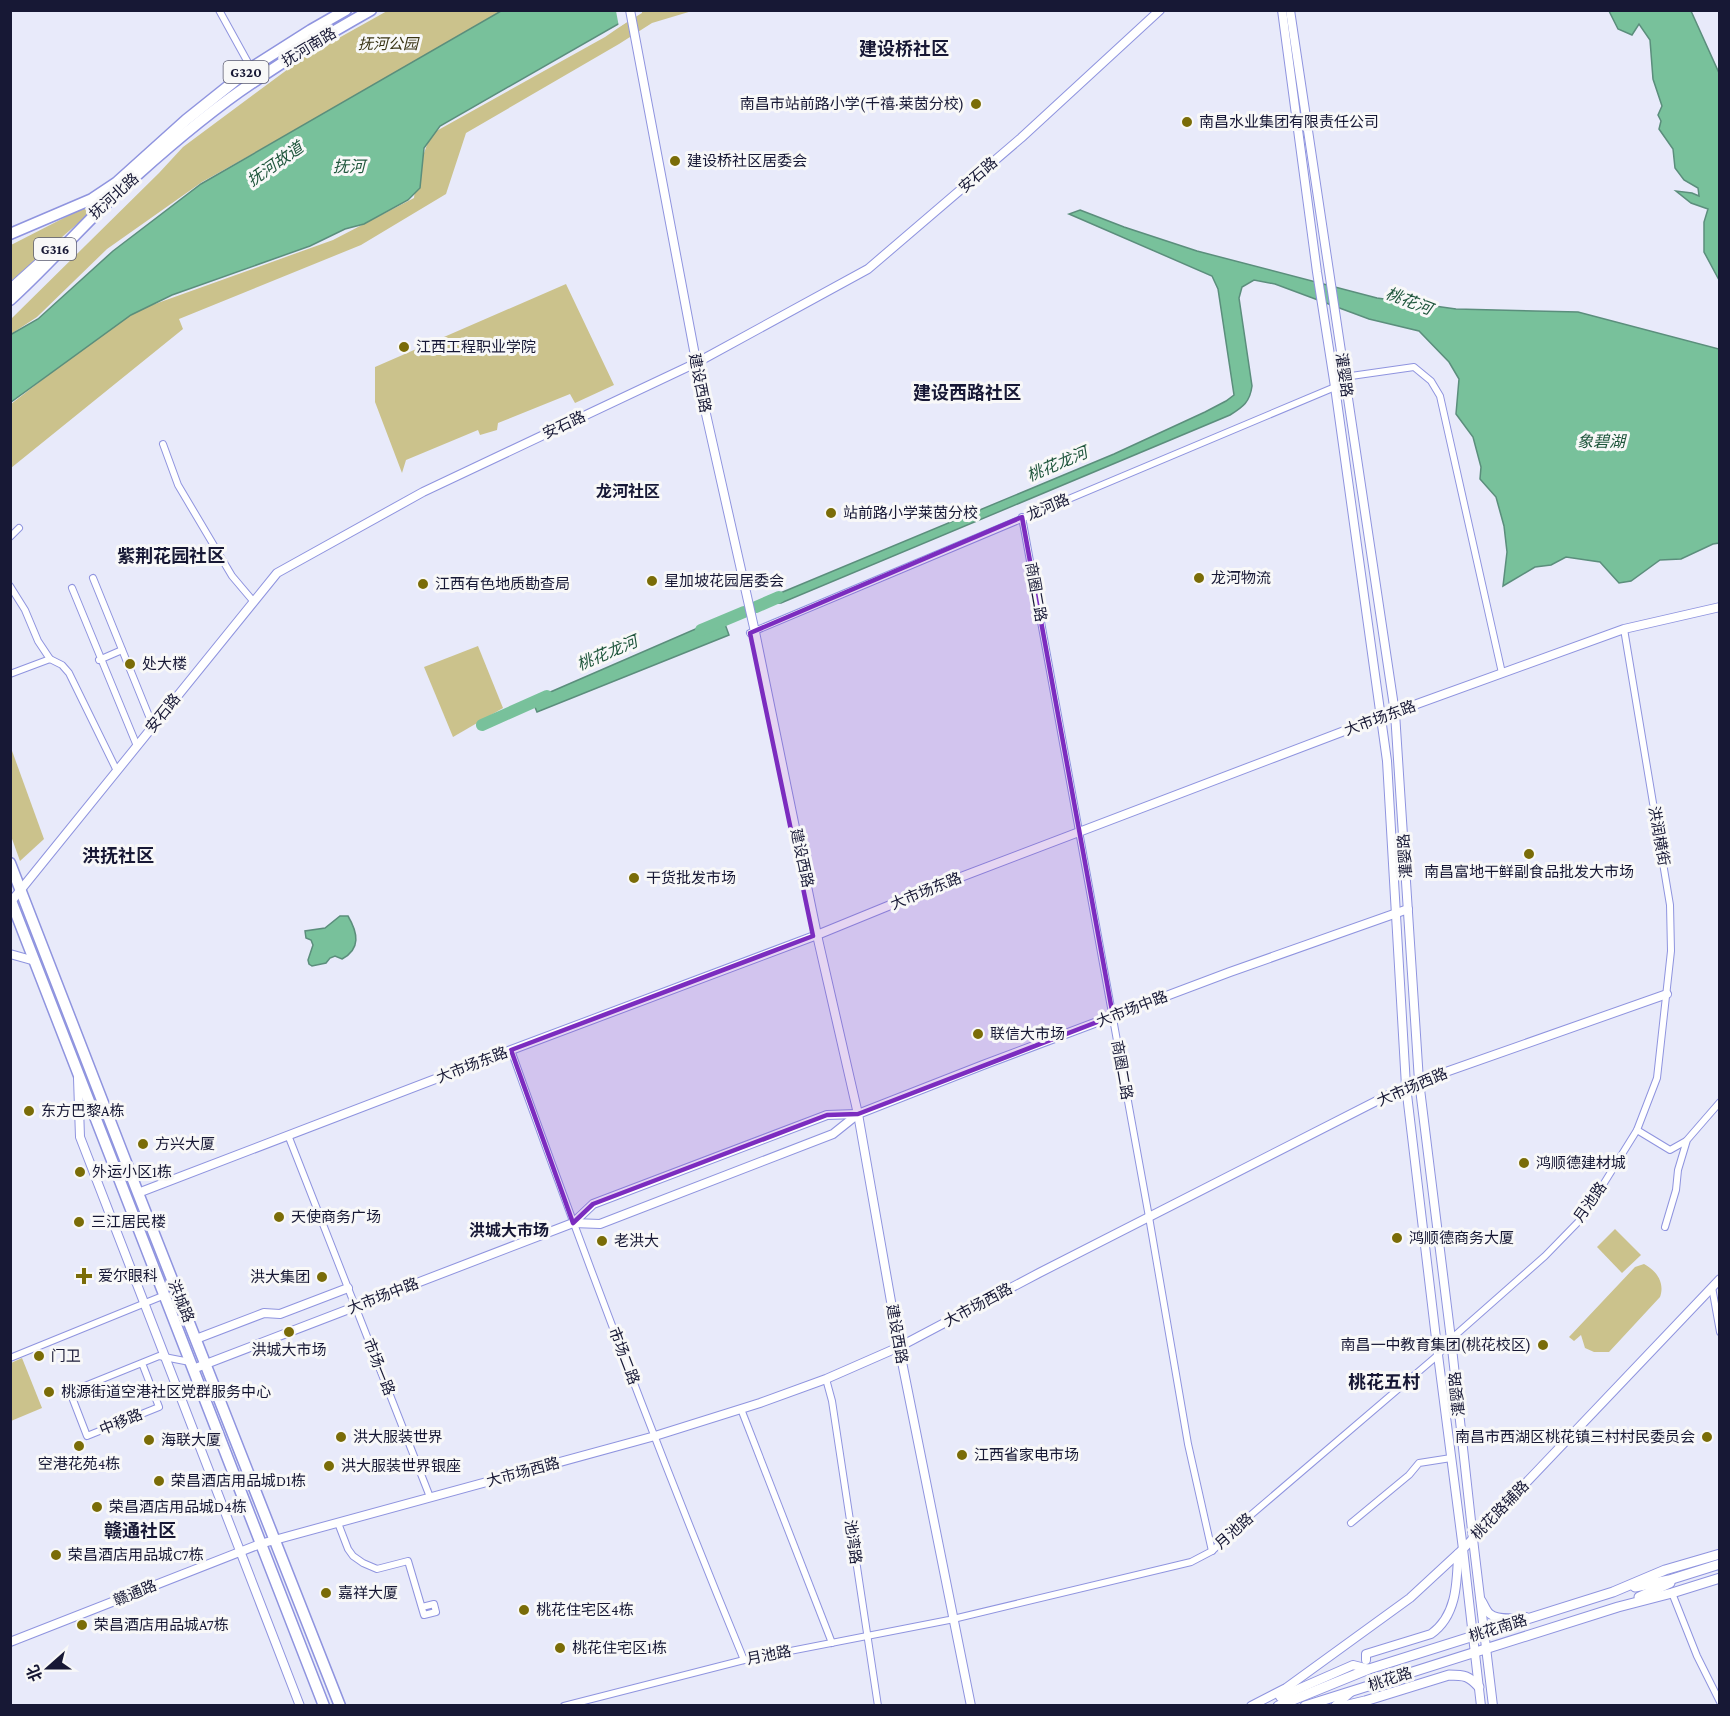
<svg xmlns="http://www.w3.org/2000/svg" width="1730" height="1716" font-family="'Crimson Pro','Noto Sans SC',serif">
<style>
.green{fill:#cbc28c}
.water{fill:#78c19b;stroke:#5b8e7c;stroke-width:1.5}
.pier{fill:#e8eafa}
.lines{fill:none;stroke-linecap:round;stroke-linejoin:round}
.river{stroke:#78c19b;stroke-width:12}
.street-casing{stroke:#8f94df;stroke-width:8}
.secondary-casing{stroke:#8f94df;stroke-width:10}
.primary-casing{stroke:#8f94df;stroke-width:11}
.highway-casing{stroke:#8f94df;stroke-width:13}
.street{stroke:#fff;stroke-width:6}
.secondary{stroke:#fff;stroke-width:8}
.primary{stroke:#fff;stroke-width:9}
.highway{stroke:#fff;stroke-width:10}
.marked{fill:#7b2cbf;fill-opacity:0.2;stroke:#7b2cbf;stroke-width:4.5;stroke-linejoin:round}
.poi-dot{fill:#7a6c07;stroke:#f8f8f8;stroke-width:2}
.labels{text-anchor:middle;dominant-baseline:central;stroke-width:6;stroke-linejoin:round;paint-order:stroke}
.shield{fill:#f8f8f8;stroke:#5a5b70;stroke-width:1.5}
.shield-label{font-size:14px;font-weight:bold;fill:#171835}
.park-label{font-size:15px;font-style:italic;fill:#383314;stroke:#f8f8f8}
.street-label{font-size:15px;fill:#171835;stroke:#f8f8f8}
.poi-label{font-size:15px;fill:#171835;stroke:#f8f8f8;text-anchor:start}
.water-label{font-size:16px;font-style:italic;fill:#1f563c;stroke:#f8f8f8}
.neighbourhood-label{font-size:16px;font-weight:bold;fill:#171835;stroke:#f8f8f8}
.quarter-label{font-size:18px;font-weight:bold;fill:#171835;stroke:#f8f8f8}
</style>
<rect width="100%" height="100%" fill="#e8eafa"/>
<!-- green -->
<g class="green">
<polygon points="387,11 509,11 202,182 107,249 37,317 11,334 10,320 159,173 183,147 303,58"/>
<polygon points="643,11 692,11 652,23 619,44 466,133 446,194 361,245 179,319 183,329 11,468 11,404 127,314 333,240 414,198 417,172 431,134 605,37"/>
<polygon points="95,202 98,206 11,281 11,245"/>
<polygon points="566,284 614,385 575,403 570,394 498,423 497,430 480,435 478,430 406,460 402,473 375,402 375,367"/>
<polygon points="478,646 503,708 453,737 424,667"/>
<polygon points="11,748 44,839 20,861 11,836"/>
<polygon points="1615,1229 1641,1255 1622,1273 1597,1247"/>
<path d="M1644,1264c13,7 21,19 16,33l-51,55h-15l-9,-4 -4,-13 -7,6 -5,-4 66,-70z"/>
<polygon points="22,1358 42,1408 11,1421 11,1363"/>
</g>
<!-- water -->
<g class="water">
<polygon points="501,11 641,11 440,126 424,148 420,188 408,200 364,224 345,229 310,246 172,295 131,315 11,402 10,335 38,319 113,251 201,184"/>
<polygon points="1609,11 1691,11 1719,73 1719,280 1704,252 1704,222 1708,209 1691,203 1676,191 1692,193 1699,196 1698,188 1684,180 1675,168 1673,149 1659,129 1661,121 1658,115 1662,106 1653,79 1650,40 1639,24 1632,35 1618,29"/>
<path d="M1080,210l44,17 73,24 180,47 79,11 122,3 141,37v194l-6,1 -32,15 -21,1 -29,21 -12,2 -19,-21 -34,-5 -15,8 -16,2 -32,19 4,-34 -3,-26 -8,-29 -16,-18 1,-12 -8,-30 -17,-23 3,-35 -10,-17 -30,-31 -50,-12 -94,-35 -21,-4 -12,7 -3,11 13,88c-2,16 -9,21 -22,29l-449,188 -27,1 360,-150 91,-42 21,-11 8,-6 -16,-106 -6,-13 -143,-62z"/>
<polygon points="707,624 725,624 729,635 537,712 532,700"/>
<path d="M340,916h8c10,17 13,33 -6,43l-7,-3 -5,2 -4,5 -14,3 -3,-2 -1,-4 5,-15 -2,-5 -5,-2 -1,-7 20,-3z"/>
</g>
<!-- pier -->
<polygon class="pier" points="616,11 642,11 642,13 619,27"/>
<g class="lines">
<!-- river -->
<g class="river">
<polyline points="756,607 779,597"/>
<polyline points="701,630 744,612"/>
<polyline points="482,725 547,696"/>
</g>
<defs>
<g id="street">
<polyline points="219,10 251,68"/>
<polyline points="163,444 178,485 232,576 254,602"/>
<polyline points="1022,517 1149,1217 1188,1444 1212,1551"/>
<polyline points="10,537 19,528"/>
<polyline points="93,578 153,726"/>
<polyline points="10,586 25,610 38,641 50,659"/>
<polyline points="72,588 137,746"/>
<polyline points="750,633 1335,387 1351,376 1414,367 1431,381 1440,396 1502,673"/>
<polyline points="99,660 122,650"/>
<polyline points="10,674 50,659 62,665 69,673 117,771"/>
<path d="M511,1050c73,205 150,409 233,610"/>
<polyline points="1637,1130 1670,1150 1686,1141"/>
<polyline points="288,1135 430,1497"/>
<polyline points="1665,1227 1676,1190 1678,1170 1687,1140 1720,1102"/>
<polyline points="1712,1287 1720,1332"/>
<polyline points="10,1358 165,1295"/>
<polyline points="142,1363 159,1407 87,1436 70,1392 159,1356 190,1362"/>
<polyline points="826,1379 832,1401 878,1706"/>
<polyline points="741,1409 832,1643"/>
<polyline points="338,1523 348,1549 353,1556 363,1563 377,1569 408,1561 424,1615 436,1612 434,1604 422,1607"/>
<polyline points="1351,1523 1409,1475 1419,1463 1451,1458"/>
<polyline points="1672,1593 1697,1656 1720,1702"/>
<polyline points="564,1706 744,1660 949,1620 1191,1562 1212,1551 1245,1520 1438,1355 1451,1339 1545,1256 1583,1217 1637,1130 1657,1078 1671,951 1670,905 1624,629"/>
</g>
<g id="secondary">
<polyline points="630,10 706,414 755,632 817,935 858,1114 899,1347 971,1706"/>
<polyline points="1282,10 1317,272 1335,387 1387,761 1406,1086 1438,1355 1463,1549 1481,1706"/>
<polyline points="1290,10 1395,713 1419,1081 1451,1339 1473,1539 1493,1706"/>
<polyline points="10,903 277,573 423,492 696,363 868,269 1021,138 1160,10"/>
<polyline points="10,954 35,961"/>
<polyline points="78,1078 80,1137 300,1706"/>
<polyline points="138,1193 511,1050 817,935 932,888 1381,717 1624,629 1720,607"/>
<polyline points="573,1223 593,1204 827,1115 857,1114"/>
<polyline points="196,1339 264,1313 280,1314 348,1288"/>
<polyline points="193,1369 573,1223 600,1224 833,1134 858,1114 983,1065 1230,972 1408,909"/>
<path d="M1481,1600c3,4 5,11 9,14 9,7 26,4 36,3"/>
<polyline points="10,1642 260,1544 655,1436 760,1403 826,1379 899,1347 1039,1273 1406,1086 1667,994"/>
<path d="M1366,1660v-6l65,-20c26,-18 26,-52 27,-80"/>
<polyline points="1280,1697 1353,1665 1369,1669"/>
<polyline points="1251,1706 1286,1688 1410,1598 1463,1549 1720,1279"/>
<polyline points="1335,1706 1351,1692"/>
</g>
<g id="primary">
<polyline points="10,289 58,246"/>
<polyline points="1635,1587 1669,1580 1720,1564"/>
<polyline points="1639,1597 1670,1583"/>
<polyline points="1278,1706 1369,1669 1613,1592 1665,1570 1720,1554"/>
<polyline points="1305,1706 1618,1607 1672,1593 1720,1578"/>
<path d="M1344,1706l21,-5 84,-26c16,0 20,1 30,12"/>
</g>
<g id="highway">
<polyline points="10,234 92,199 116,183 186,120 251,68 311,30 346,10"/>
<path d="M10,300c44,-40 82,-86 127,-125 38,-34 78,-68 121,-96 36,-25 74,-47 113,-69"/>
<polyline points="10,863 138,1193 340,1706"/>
<polyline points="10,898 324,1706"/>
</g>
</defs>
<!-- street casing -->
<use href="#street" class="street-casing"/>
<!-- secondary casing -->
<use href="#secondary" class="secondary-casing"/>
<!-- primary casing -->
<use href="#primary" class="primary-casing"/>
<!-- highway casing -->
<use href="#highway" class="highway-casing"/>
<!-- street -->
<use href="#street" class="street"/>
<!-- secondary -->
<use href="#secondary" class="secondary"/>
<!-- primary -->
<use href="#primary" class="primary"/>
<!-- highway -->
<use href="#highway" class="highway"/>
</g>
<!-- marked area -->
<path class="marked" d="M1022,517l91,499 -255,98 -31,1 -234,89 -20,19 -62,-173 302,-114 -63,-303z"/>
<!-- markers -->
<g class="poi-dot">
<circle cx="976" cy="104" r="6"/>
<circle cx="1187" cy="122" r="6"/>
<circle cx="675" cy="161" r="6"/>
<circle cx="404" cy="347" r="6"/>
<circle cx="831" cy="513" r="6"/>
<circle cx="1199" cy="578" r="6"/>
<circle cx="652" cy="581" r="6"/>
<circle cx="423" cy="584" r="6"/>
<circle cx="130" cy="664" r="6"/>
<circle cx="1529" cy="854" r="6"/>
<circle cx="634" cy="878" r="6"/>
<circle cx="978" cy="1034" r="6"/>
<circle cx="29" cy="1111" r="6"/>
<circle cx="143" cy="1144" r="6"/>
<circle cx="1524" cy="1163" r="6"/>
<circle cx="80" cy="1172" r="6"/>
<circle cx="279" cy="1217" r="6"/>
<circle cx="79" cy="1222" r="6"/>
<circle cx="1397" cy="1238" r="6"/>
<circle cx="602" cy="1241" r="6"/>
<path d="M81 1267h6v6h6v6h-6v6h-6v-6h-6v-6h6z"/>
<circle cx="322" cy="1277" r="6"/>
<circle cx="289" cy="1332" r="6"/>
<circle cx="1543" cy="1345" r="6"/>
<circle cx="39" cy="1356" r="6"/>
<circle cx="49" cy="1392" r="6"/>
<circle cx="341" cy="1437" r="6"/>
<circle cx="1707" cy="1437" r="6"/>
<circle cx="149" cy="1440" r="6"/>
<circle cx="79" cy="1446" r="6"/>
<circle cx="962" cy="1455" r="6"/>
<circle cx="329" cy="1466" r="6"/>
<circle cx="159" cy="1481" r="6"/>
<circle cx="97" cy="1507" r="6"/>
<circle cx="56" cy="1555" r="6"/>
<circle cx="326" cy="1593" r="6"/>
<circle cx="524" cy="1610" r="6"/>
<circle cx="82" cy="1625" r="6"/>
<circle cx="560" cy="1648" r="6"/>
</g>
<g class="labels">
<!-- shield labels -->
<g class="shield">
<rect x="223.5" y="61" width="45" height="22" rx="4.5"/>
<rect x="34" y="238" width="42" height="22" rx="4.5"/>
</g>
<g class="shield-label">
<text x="246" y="72">G320</text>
<text x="55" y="249">G316</text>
</g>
<!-- park labels -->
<g class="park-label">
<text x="388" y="44">抚河公园</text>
</g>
<!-- street labels -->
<g class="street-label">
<text transform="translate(309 47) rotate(-31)">抚河南路</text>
<text transform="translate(978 175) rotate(-41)">安石路</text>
<text transform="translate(114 196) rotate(-42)">抚河北路</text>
<text transform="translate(1344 375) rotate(82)">灌婴路</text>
<text transform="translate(700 383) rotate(79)">建设西路</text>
<text transform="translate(564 425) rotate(-25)">安石路</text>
<text transform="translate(1048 507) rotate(-23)">龙河路</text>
<text transform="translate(1036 592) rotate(80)">商圈二路</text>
<text transform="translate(163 713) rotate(-51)">安石路</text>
<text transform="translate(1380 718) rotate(-20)">大市场东路</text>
<text transform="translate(1659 836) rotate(80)">洪润横街</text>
<text transform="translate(1405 856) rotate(-94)">灌婴路</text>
<text transform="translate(802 858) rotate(78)">建设西路</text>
<text transform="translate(926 891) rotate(-22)">大市场东路</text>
<text transform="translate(1132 1009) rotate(-21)">大市场中路</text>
<text transform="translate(472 1065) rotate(-21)">大市场东路</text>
<text transform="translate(1122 1070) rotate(80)">商圈二路</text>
<text transform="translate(1412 1087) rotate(-23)">大市场西路</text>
<text transform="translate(1590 1202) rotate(-55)">月池路</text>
<text transform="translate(383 1296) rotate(-21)">大市场中路</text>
<text transform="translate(181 1301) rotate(68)">洪城路</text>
<text transform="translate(978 1305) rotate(-28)">大市场西路</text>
<text transform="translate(897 1334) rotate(80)">建设西路</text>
<text transform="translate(624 1356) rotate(69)">市场二路</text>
<text transform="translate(379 1367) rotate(68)">市场一路</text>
<text transform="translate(1457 1394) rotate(-96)">灌婴路</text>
<text transform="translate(121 1422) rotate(-22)">中移路</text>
<text transform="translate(523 1472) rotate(-15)">大市场西路</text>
<text transform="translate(1500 1510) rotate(-46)">桃花路辅路</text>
<text transform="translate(1234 1531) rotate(-42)">月池路</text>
<text transform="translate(853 1542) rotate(82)">池湾路</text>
<text transform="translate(135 1593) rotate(-22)">赣通路</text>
<text transform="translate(1498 1628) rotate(-17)">桃花南路</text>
<text transform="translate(769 1655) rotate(-11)">月池路</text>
<text transform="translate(1390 1679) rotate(-18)">桃花路</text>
</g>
<!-- poi labels -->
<g class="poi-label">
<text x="964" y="104" text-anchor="end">南昌市站前路小学(千禧·莱茵分校)</text>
<text x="1199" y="122">南昌水业集团有限责任公司</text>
<text x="687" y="161">建设桥社区居委会</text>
<text x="416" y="347">江西工程职业学院</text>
<text x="843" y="513">站前路小学莱茵分校</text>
<text x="1211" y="578">龙河物流</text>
<text x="664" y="581">星加坡花园居委会</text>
<text x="435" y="584">江西有色地质勘查局</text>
<text x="142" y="664">处大楼</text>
<text x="1529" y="872" text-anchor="middle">南昌富地干鲜副食品批发大市场</text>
<text x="646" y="878">干货批发市场</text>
<text x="990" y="1034">联信大市场</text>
<text x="41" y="1111">东方巴黎A栋</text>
<text x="155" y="1144">方兴大厦</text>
<text x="1536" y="1163">鸿顺德建材城</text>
<text x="92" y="1172">外运小区1栋</text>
<text x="291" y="1217">天使商务广场</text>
<text x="91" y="1222">三江居民楼</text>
<text x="1409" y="1238">鸿顺德商务大厦</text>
<text x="614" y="1241">老洪大</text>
<text x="98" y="1276">爱尔眼科</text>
<text x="310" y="1277" text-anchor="end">洪大集团</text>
<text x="1531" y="1345" text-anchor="end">南昌一中教育集团(桃花校区)</text>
<text x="289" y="1350" text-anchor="middle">洪城大市场</text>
<text x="51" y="1356">门卫</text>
<text x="61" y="1392">桃源街道空港社区党群服务中心</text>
<text x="353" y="1437">洪大服装世界</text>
<text x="1695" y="1437" text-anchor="end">南昌市西湖区桃花镇三村村民委员会</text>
<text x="161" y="1440">海联大厦</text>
<text x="974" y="1455">江西省家电市场</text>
<text x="79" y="1464" text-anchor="middle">空港花苑4栋</text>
<text x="341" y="1466">洪大服装世界银座</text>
<text x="171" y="1481">荣昌酒店用品城D1栋</text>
<text x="109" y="1507">荣昌酒店用品城D4栋</text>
<text x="68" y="1555">荣昌酒店用品城C7栋</text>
<text x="338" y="1593">嘉祥大厦</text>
<text x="536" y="1610">桃花住宅区4栋</text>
<text x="94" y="1625">荣昌酒店用品城A7栋</text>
<text x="572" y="1648">桃花住宅区1栋</text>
</g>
<!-- water labels -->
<g class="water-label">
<text transform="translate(275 164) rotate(-35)">抚河故道</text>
<text x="349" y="166">抚河</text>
<text transform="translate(1409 301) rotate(21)">桃花河</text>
<text x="1601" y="441">象碧湖</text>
<text transform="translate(1057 464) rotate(-23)">桃花龙河</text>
<text transform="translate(607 653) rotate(-23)">桃花龙河</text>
</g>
<!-- neighbourhood labels -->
<g class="neighbourhood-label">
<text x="628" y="491">龙河社区</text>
<text x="509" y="1230">洪城大市场</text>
</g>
<!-- quarter labels -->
<g class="quarter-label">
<text x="904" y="49">建设桥社区</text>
<text x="967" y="393">建设西路社区</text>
<text x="171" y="556">紫荆花园社区</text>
<text x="118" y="856">洪抚社区</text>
<text x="1384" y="1382">桃花五村</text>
<text x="140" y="1531">赣通社区</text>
</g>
</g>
<!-- border -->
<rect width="1730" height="1716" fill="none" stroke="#171835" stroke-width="24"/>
<!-- north arrow -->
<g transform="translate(48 1668) rotate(249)" stroke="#f8f8f8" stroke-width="4.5" paint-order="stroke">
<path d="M0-4.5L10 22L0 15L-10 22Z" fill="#171835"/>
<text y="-9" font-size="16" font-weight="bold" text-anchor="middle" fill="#171835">北</text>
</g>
</svg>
